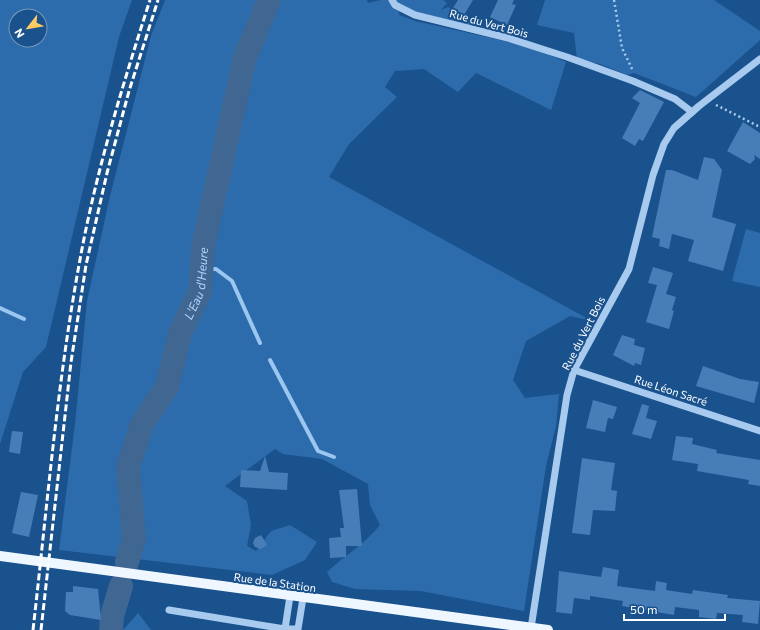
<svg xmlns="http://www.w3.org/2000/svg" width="760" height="630" font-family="Commissioner,sans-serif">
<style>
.green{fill:#2d6cac;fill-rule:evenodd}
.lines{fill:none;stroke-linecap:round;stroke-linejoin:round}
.stream{stroke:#9ac6f0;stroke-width:4}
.river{stroke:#3f6792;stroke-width:24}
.building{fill:#477eb8}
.path{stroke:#a7caee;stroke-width:2.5;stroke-dasharray:2 3;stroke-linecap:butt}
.minor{stroke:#a7caee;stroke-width:7}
.major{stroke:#eef6ff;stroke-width:10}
.rail{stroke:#fff;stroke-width:3;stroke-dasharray:7 3;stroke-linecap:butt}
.labels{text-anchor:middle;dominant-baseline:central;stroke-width:4;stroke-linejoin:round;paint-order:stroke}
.street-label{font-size:11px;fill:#fff;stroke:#1a528e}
.water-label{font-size:12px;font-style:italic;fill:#b3d4f5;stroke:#1a528e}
</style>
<rect width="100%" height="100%" fill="#1a528e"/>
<!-- green -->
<g class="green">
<path d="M0,0h132l-13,37 -73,310 -23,25 -23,72zM16,16h24v24h-24z"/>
<path d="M165,0h202l1,3 13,-3h62l4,3 -6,7 7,-3 35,17 -8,3 -58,-15 -17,-8 -1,11 16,6 116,26 35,15 -15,48 -75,-37 -18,19 -34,-23 -29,2 -10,16 12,10 -48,47 -20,33 263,144 -22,-5 -44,25 -13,39 12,18 34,-4 -3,32 -10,40 -22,145 -103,-20 -66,-2 -23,-7 -5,-10c17,-16 38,-28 53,-47l-10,-20 -2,-21 -46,-25 -39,-5 -8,-5 -50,37 22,15 4,24 -4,21 9,5 15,-20 19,-6 27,17 -12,18 -33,15 -213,-25 16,-126 12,-123 23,-105 41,-160z"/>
<polygon points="545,0 714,0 760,31 760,40 696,97 634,73 627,75 600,64 577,59 574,33 537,25"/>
<polygon points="746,229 760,233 760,287 732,281"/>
<polygon points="138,613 151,630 123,630"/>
</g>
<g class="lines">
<!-- stream -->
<g class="stream">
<polyline points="201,269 216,269 232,281 260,343"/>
<polyline points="0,308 24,319"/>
<polyline points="270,360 318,451 334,457"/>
</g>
<!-- river -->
<g class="river">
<path id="s1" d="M127,562l7,-23 -6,-72 14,-43 25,-37 13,-54 20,-42 3,-45 42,-189 24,-57"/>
<polyline points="111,630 112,616 121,586"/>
</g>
</g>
<!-- building -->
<g class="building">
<polygon points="458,0 473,0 464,15 453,8"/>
<polygon points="498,0 514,0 512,4 516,5 507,25 490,17"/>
<polygon points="640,90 664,102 643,141 639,139 635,146 622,138 640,103 632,98"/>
<polygon points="743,122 760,133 760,159 754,155 755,159 750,164 727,151"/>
<polygon points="704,157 714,159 722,170 712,217 736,224 723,271 688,261 694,240 672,234 669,249 659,246 660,239 652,237 666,170 672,170 698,180"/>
<polygon points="653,267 673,273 666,294 676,297 672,310 674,311 669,329 646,322 657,285 648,283"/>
<polygon points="622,335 635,339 634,345 645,348 641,365 635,363 634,366 613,355"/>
<polygon points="703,366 740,379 759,382 754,403 696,386"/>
<polygon points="593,400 617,407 613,419 608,418 605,432 586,428"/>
<polygon points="642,404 649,406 646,418 657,421 651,439 632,434"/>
<polygon points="12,431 23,432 20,454 9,452"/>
<polygon points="676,436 693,438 692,444 717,450 716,453 760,460 760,486 748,484 749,480 697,471 698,464 672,460"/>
<polygon points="265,456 269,472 288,473 287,490 240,487 241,470 260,471"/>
<polygon points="582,458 615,463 611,490 617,491 615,511 593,510 590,535 572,533"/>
<polygon points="357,489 362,546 346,546 346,557 330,558 329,538 341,537 340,528 344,528 339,490"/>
<polygon points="21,492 38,495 29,537 12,533"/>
<polygon points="261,535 267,545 261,549 255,547 253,543 255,538"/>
<polygon points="603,567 619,570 617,586 655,591 656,581 667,583 666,590 692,594 693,590 728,595 727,598 760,601 758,624 742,622 743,615 717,613 716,619 699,617 699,610 675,607 674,615 622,606 623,601 590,596 590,600 574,598 572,614 556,612 559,571 601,577"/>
<polygon points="73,586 98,589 101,620 70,615 65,611 66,592 73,592"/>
</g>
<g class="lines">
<!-- path -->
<g class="path">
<polyline points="614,0 622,48 633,71"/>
<polyline points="716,105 760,127"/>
</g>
<!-- minor -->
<g class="minor">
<polyline points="392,0 395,5 415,15 508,38 567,57 633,81 675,99 692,112"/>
<polyline points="574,370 760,431"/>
<polyline points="169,610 285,629 290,596"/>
<polyline points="531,628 567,395 574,370 629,269 653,175 664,144 674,128 699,106 760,59"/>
<polyline points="285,629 298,629 303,598"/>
</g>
<!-- major -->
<polyline class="major" points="0,556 548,630"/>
<!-- rail -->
<g class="rail">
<path d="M33,630c14,-122 24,-245 46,-365 16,-90 43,-178 71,-265"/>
<polyline points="41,630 71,362 86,265 107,173 129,91 158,0"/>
</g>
</g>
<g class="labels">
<!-- street labels -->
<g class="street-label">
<text transform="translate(489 23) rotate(15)">Rue du Vert Bois</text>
<text transform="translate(583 333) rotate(-63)">Rue du Vert Bois</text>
<text transform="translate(671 390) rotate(18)">Rue Léon Sacré</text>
<text transform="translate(275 582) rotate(8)">Rue de la Station</text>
</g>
<!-- water labels -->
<g class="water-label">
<text stroke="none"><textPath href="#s1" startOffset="295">L'Eau d'Heure</textPath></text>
</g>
</g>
<!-- north arrow -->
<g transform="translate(28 28) rotate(239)"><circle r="19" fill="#1a528e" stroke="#7697bb"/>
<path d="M0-3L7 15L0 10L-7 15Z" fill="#ffcc64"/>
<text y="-6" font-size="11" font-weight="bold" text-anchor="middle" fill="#ffffff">N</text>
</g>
<!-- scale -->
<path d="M624 614v6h101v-6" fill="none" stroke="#ffffff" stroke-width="2"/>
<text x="630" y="614" font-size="12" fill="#ffffff" stroke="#1a528e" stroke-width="3" paint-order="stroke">50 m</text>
</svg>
